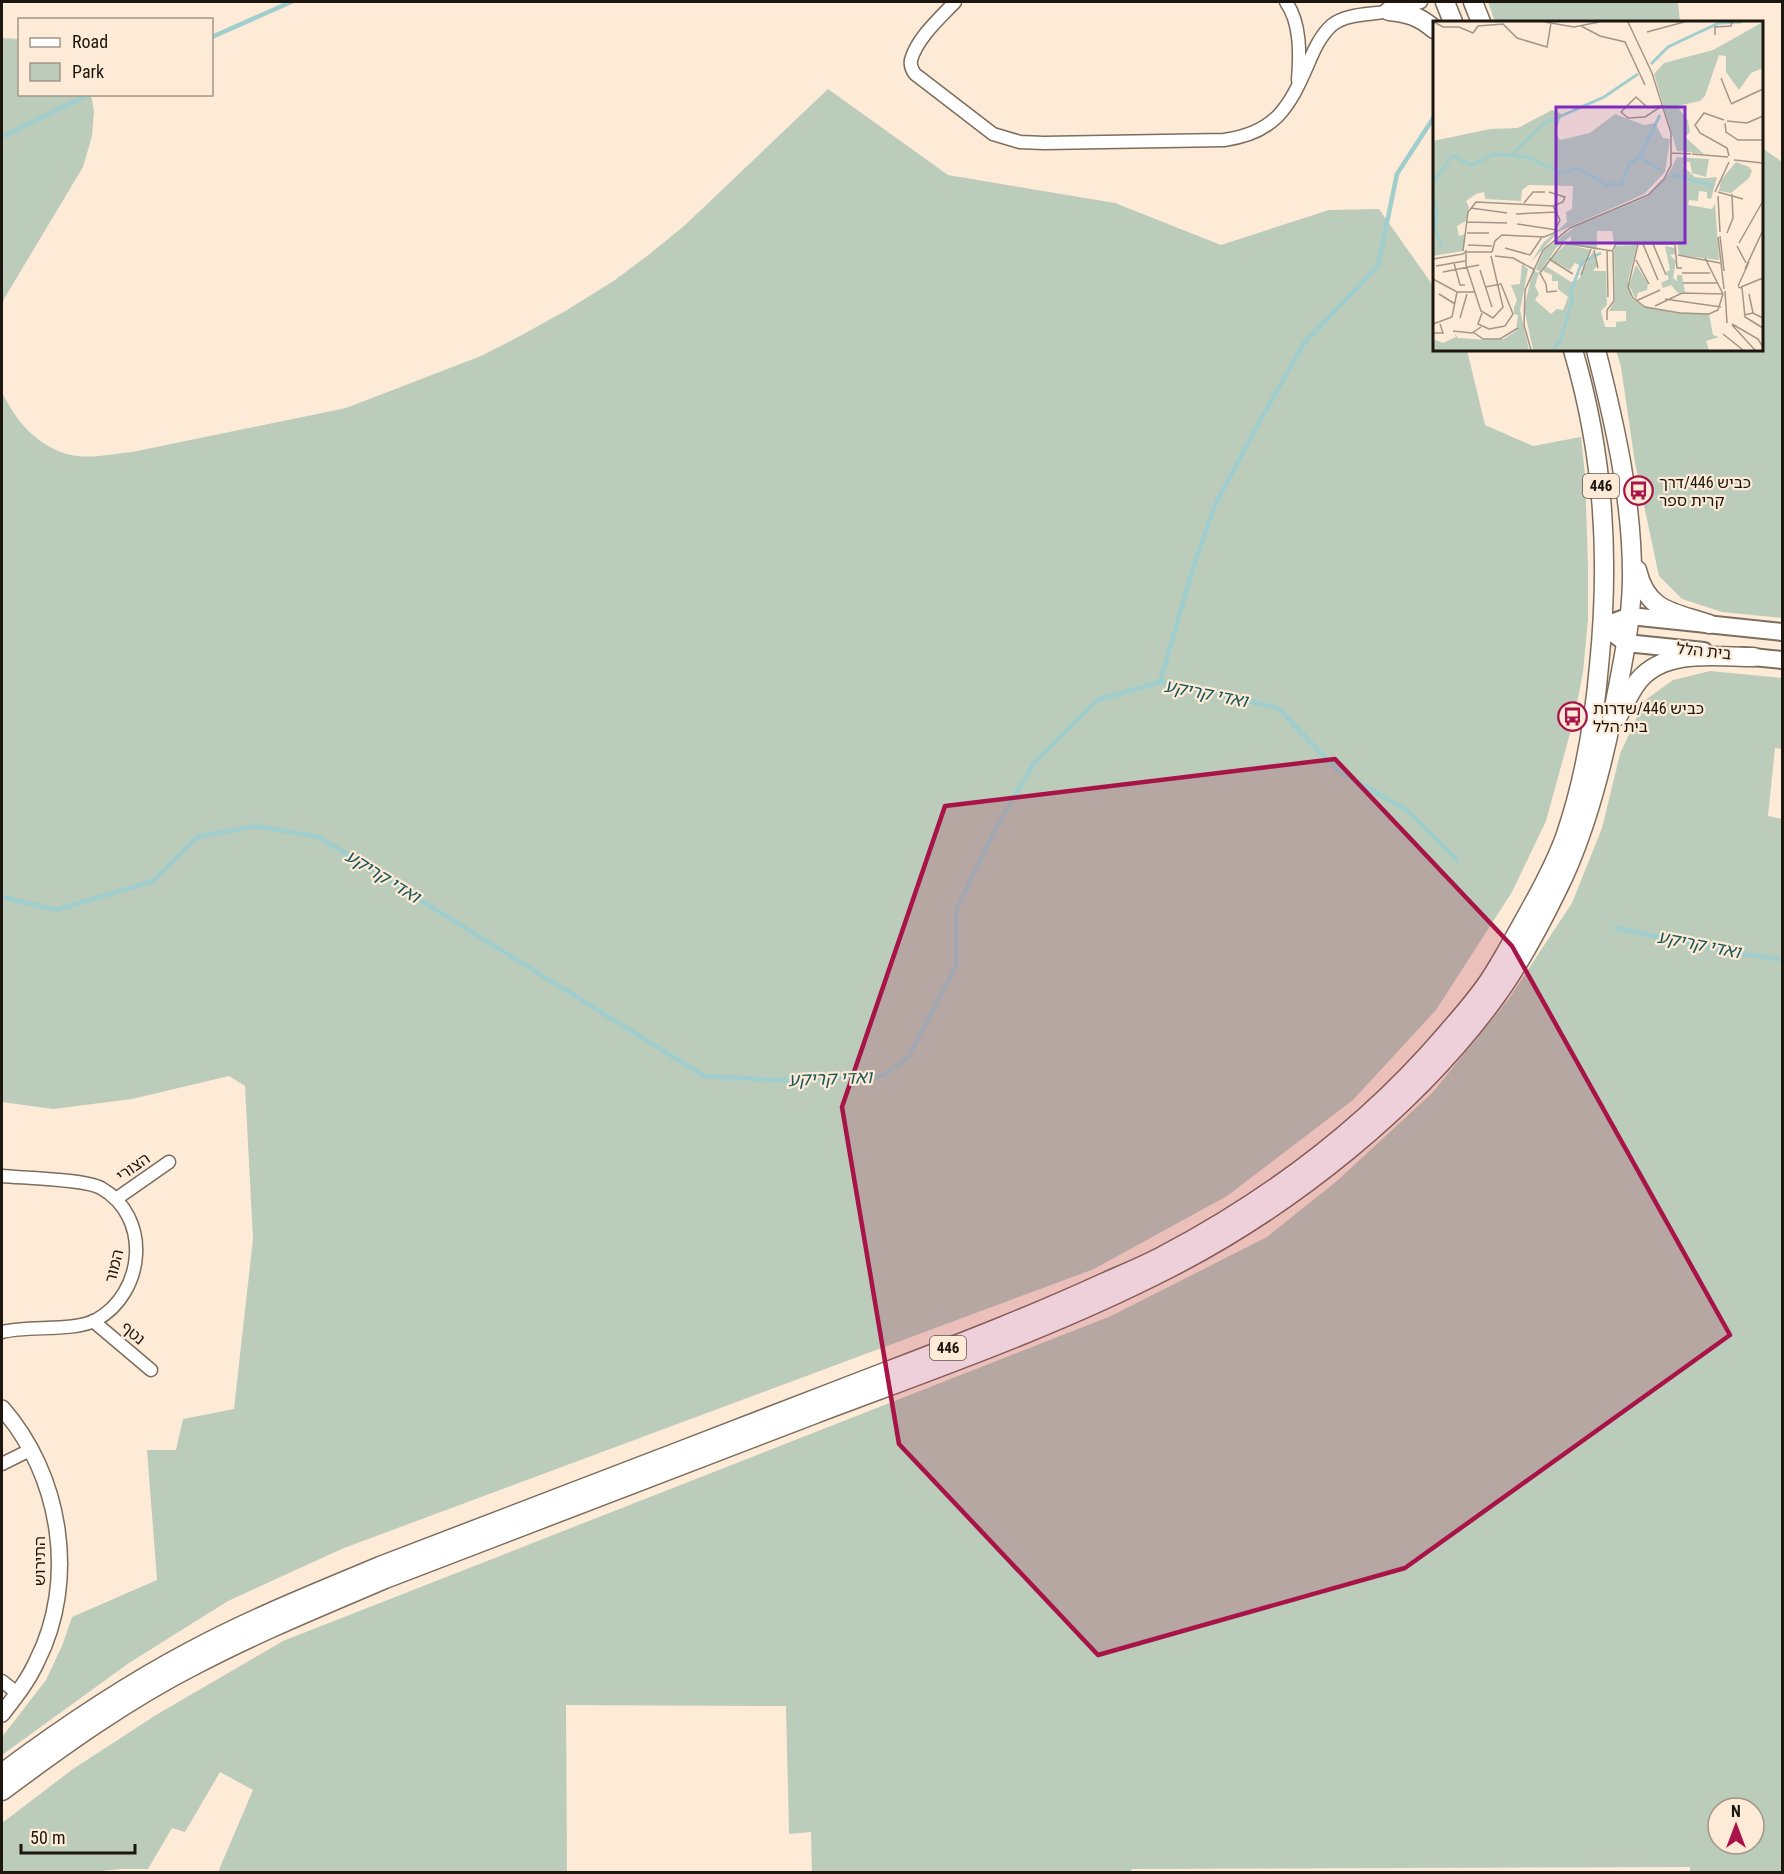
<svg xmlns="http://www.w3.org/2000/svg" width="1784" height="1874" font-family="'Roboto Condensed','Noto Sans Hebrew',sans-serif">
<style>
.green{fill:#bbccba;fill-rule:evenodd}
.lines{fill:none;stroke-linecap:round;stroke-linejoin:round}
.stream{stroke:#a0cdce;stroke-width:4.5}
.minor-casing{stroke:#7c6d5c;stroke-width:15}
.tertiary-casing{stroke:#7c6d5c;stroke-width:18}
.secondary-casing{stroke:#7c6d5c;stroke-width:20}
.primary-casing{stroke:#7c6d5c;stroke-width:21}
.minor{stroke:#fff;stroke-width:12}
.tertiary{stroke:#fff;stroke-width:15}
.secondary{stroke:#fff;stroke-width:16}
.primary{stroke:#fff;stroke-width:18}
.marked{fill:#a81348;fill-opacity:0.2;stroke:#a81348;stroke-width:4.5;stroke-linejoin:round}
.labels{text-anchor:middle;dominant-baseline:central;stroke-width:4.5;stroke-linejoin:round;paint-order:stroke}
.shield{fill:#fdebd7;stroke:#60564b;stroke-width:1.5}
.shield-label{font-size:15px;font-weight:bold;fill:#1c160f}
.poi-label{font-size:16px;fill:#1c160f;stroke:#fdebd7;text-anchor:start}
.street-label{font-size:16px;fill:#1c160f;stroke:#fdebd7}
.water-label{font-size:18px;font-style:italic;fill:#19585a;stroke:#fdebd7}
.inset-river{fill:none;stroke:#a0cdce;stroke-width:3}
.inset-road{fill:none;stroke:#a39687;stroke-width:1.5}
.view{fill:#7b2cbf;fill-opacity:0.15;stroke:#7b2cbf;stroke-width:3}
.inset-edge{fill:none;stroke:#1c160f;stroke-width:3}
</style>
<rect width="100%" height="100%" fill="#fdebd7"/>
<!-- green -->
<g class="green">
<polygon points="1488,2 1678,2 1680,22 1495,22"/>
<polygon points="2,38 19,39 20,94 91,95 94,111 92,136 83,167 4,299 2,307"/>
<path d="M828,89l120,86 167,28 106,42 108,-35 50,-1 55,78v63h33l18,75 48,21 48,-9 4,38 3,90v55l-5,52 -9,47 -28,102 -34,71 -76,118 -83,90 -126,96 -133,73 -750,279 -116,53 -99,62 -127,92v-18l44,-57 16,-34 10,-29 85,-37 -10,-130h29l7,-31 51,-10 19,-170 -8,-153 -16,-10 -97,23 -79,10 -51,-7v-710c13,28 34,53 65,62 20,6 45,0 65,-2l214,-44 135,-52 39,-20 47,-26 48,-30 36,-27 33,-27z"/>
<polygon points="1762,148 1782,162 1782,618 1722,612 1682,599 1659,576 1635,463 1621,367 1616,350 1762,350"/>
<path d="M1710,671l72,7v71l-7,-1 -7,68 14,3v1053h-92v-5l-558,2 -2,3h-318l-1,-40 -22,2 -3,-128 -220,-1 1,167h-349l35,-82 -33,-18 -35,60 -13,-4 -24,41h-27l-30,3h-89v-49l71,-54 83,-54 127,-74 828,-325 156,-79 71,-57 94,-87 76,-93 64,-97 30,-75 18,-74 24,-53 29,-21zM1718,1808h36v36h-36z"/>
</g>
<g class="lines">
<!-- stream -->
<g class="stream">
<polyline points="212,37 291,2"/>
<polyline points="2,137 90,94"/>
<polyline points="1160,682 1193,568 1215,505 1256,428 1304,343 1378,266 1397,174 1434,117"/>
<polyline points="2,897 56,910 153,881 197,837 256,826 319,837 704,1076 778,1080 882,1076 908,1058 956,966 956,910 997,826 1034,763 1097,700 1160,682 1278,708 1338,771 1408,811 1457,860"/>
<polyline points="1616,928 1726,951 1782,960"/>
</g>
<defs>
<g id="minor">
<path d="M955,2c-15,16 -38,36 -44,58 -1,5 1,10 4,14l78,60 27,8 24,1 180,-3c51,-7 65,-32 84,-76 6,-14 12,-28 24,-39 15,-12 40,-10 58,-14 11,-3 21,-6 31,-9"/>
<path d="M1286,2c15,21 14,53 12,78"/>
<path d="M2,1176c21,2 82,3 99,12 51,29 44,105 -5,132 -23,12 -67,5 -94,12"/>
<polyline points="116,1199 169,1162"/>
<polyline points="93,1321 151,1370"/>
<polyline points="2,1464 30,1450"/>
<polyline points="2,1681 18,1694"/>
</g>
<path id="tertiary" d="M2,1408c59,67 76,172 35,253 -9,20 -22,36 -35,53"/>
<g id="secondary">
<polyline points="1603,626 1626,643 1704,651"/>
<polyline points="1603,626 1630,616 1782,632"/>
<polyline points="1742,656 1782,660"/>
</g>
<g id="primary">
<polyline points="1445,2 1453,22"/>
<polyline points="1473,2 1481,22"/>
<path d="M1389,11c19,2 30,5 45,18"/>
<path d="M1637,570c10,42 36,42 72,54"/>
<path d="M1618,716c7,-12 12,-25 21,-36 27,-32 78,-23 115,-23"/>
<path d="M2,1773c59,-44 121,-86 187,-121 61,-33 127,-59 191,-86 151,-57 302,-116 453,-174 90,-35 181,-68 270,-109 20,-9 41,-17 61,-28 106,-56 203,-129 281,-220 15,-17 30,-34 43,-53 12,-18 23,-38 34,-58 16,-28 32,-57 43,-87 19,-55 29,-114 34,-171 11,-109 5,-211 -26,-316"/>
<path d="M2,1791c62,-46 126,-92 195,-127 61,-32 125,-58 188,-85 144,-54 287,-110 430,-165 119,-45 240,-87 353,-145 122,-62 249,-163 329,-274 26,-36 48,-79 67,-119 23,-51 37,-105 48,-159 9,-45 19,-90 20,-136 1,-78 -17,-156 -36,-231"/>
</g>
</defs>
<!-- minor casing -->
<use href="#minor" class="minor-casing"/>
<!-- tertiary casing -->
<use href="#tertiary" class="tertiary-casing"/>
<!-- secondary casing -->
<use href="#secondary" class="secondary-casing"/>
<!-- primary casing -->
<use href="#primary" class="primary-casing"/>
<!-- minor -->
<use href="#minor" class="minor"/>
<!-- tertiary -->
<use href="#tertiary" class="tertiary"/>
<!-- secondary -->
<use href="#secondary" class="secondary"/>
<!-- primary -->
<use href="#primary" class="primary"/>
</g>
<!-- marked area -->
<path class="marked" d="M1335,759l177,187 218,389 -325,233 -307,87 -199,-211 -57,-337 103,-301z"/>
<!-- icons -->
<defs>
<symbol id="bus-ring" viewBox="-11 -11 22 22"><circle r="9.5" fill="#fdebd7" stroke="#a81348" stroke-width="1.5"/><path d="M-5-6H5V4H4V6H2V4H-2V6H-4V4H-5ZM-3.5-4V0h7V-4ZM-3.5 1.2v1.5H-2V1.2ZM2 1.2v1.5H3.5V1.2Z" fill="#a81348"/></symbol>
</defs>
<g fill-rule="evenodd">
<use href="#bus-ring" x="1622" y="474" width="33" height="33"/>
<use href="#bus-ring" x="1556" y="700" width="33" height="33"/>
</g>
<g class="labels">
<!-- shield labels -->
<g class="shield">
<rect x="1583" y="474" width="36" height="24" rx="4.5"/>
<rect x="930" y="1336" width="36" height="24" rx="4.5"/>
</g>
<g class="shield-label">
<text x="1601" y="486">446</text>
<text x="948" y="1348">446</text>
</g>
<!-- poi labels -->
<g class="poi-label">
<text x="1659" y="482">כביש 446/דרך<tspan x="1659" dy="18">קרית ספר</tspan></text>
<text x="1593" y="708">כביש 446/שדרות<tspan x="1593" dy="18">בית הלל</tspan></text>
</g>
<!-- street labels -->
<g class="street-label">
<text transform="translate(1704 651) rotate(6)">בית הלל</text>
<text transform="translate(133 1167) rotate(-35)">הצורי</text>
<text transform="translate(114 1266) rotate(-76)">המור</text>
<text transform="translate(133 1333) rotate(40)">נטף</text>
<text transform="translate(39 1561) rotate(-90)">התירוש</text>
</g>
<!-- water labels -->
<g class="water-label">
<text transform="translate(1206 693) rotate(11)">ואדי קריקע</text>
<text transform="translate(383 876) rotate(32)">ואדי קריקע</text>
<text transform="translate(1699 944) rotate(11)">ואדי קריקע</text>
<text transform="translate(830 1078) rotate(-2)">ואדי קריקע</text>
</g>
</g>
<!-- overview -->
<g transform="translate(1433 21)">
<rect width="330" height="330" fill="#fdebd7"/>
<path d="M330,1v46l-12,5 -12,17 -13,-18v-16l-7,-1 -14,41 -5,5 -23,5 11,15 2,11 -5,5 19,17 -27,-3 -23,-77 10,-11 49,-13zM119,89l10,4 -7,19 5,7 30,-7 25,-19 29,11 11,-2 8,15 7,1 -5,33 -21,22 -86,38 -27,30 12,-19 24,-21 -1,-10 6,-3 1,-23 -44,-1 -7,5 -1,11 -36,-2 -1,-7 -8,2 -10,7 3,6 -3,14 -9,5 2,10 6,-2 -2,17 -30,5v-115l57,-12 28,-1zM244,136l32,2 -3,18 -14,-4 -2,-11h-6l-1,4 12,11 11,1 11,-1 -6,22 -4,-1v-6l-8,-1 -1,10 -9,-1 -1,5 24,4 3,-5 4,56 -40,-5 -2,-13 -63,1 -2,-12h-15v19l-26,-7v-7l-15,12 -16,24 -4,-3 8,-19 32,-24 71,-29 22,-24zM303,141l13,5 3,4 -3,7 -18,15 -12,-2 2,-11zM133,223l24,6 -7,17 -8,-4 -5,7 -20,-11zM204,224l-9,35 4,19 9,6 31,7 37,2 4,21 6,2 -13,4 3,9h-176l-9,-42 9,-38 6,3 -4,13 4,8 -4,6 16,14 6,-5 6,1 5,-13 -10,-8v-8h-6v-6l-9,-4 3,-5 25,16 8,-3 14,-28 4,15 -4,5h13l1,34 -6,6 4,16h11v-5l10,-1v-10h-17l6,-10 -1,-55zM232,225l10,2 1,6 -6,1 6,6 -3,17 4,3v-6h5l3,17 -7,1 -7,-8 -8,3 -2,-5 8,-4 -3,-7 4,-2zM89,243l6,5 -8,41 9,40h-96v-11l10,4 13,-6 -2,-5 4,6 30,2 16,-1 12,-8 2,-16 -4,-1v-7l3,-7 -6,-15 9,-1zM203,244l12,18 -1,7 -9,3 -2,7 -7,-15z" fill="#bbccba"/>
<path class="inset-river" d="M218,43l17,-17 21,-10 30,-14 22,-1M78,134l32,-31 61,-27 34,-23M206,136l21,-42M239,154l42,11M0,162l19,-27 20,9 22,-11 34,3 32,16 19,-5 27,17 15,-1 9,-21 9,-6 22,13M0,174l4,19 -3,13 8,18M120,329l8,-11 12,-42 -3,-4 12,-31 19,-9"/>
<path class="inset-road" d="M1,1l9,5h16l14,6 5,-7 25,-2 14,14 30,9 4,-24M112,1l29,5 25,-5M148,5l19,10 25,6 20,43M214,11l37,-10M282,14v-8l16,-1 1,-4M288,57l10,25M203,76l11,10 15,-1 -17,11 -17,1 -7,-6zM298,83l32,-15M291,99l-20,-7 -9,12 5,8 27,15 2,8M294,100l20,2 16,-7M292,102l1,9 12,8h25M238,132l20,1M259,133l36,3M301,139l29,3M116,171l16,5 -2,5 -10,4M282,171l14,-30M285,171l25,7M285,175l2,36M91,182l9,-11h12M38,187l36,5M83,193l42,-2M34,201l40,1M84,203l40,6M34,212h22M294,212l6,-15 -1,-24M287,215l4,35M285,216l6,52M306,222l24,-42M205,223l-10,43 5,11 12,9 35,6 29,1 9,-4 5,-16 -18,-36M210,223l15,36M220,223l13,31M35,224l24,1M304,225l9,17M72,227l25,7 12,-18M161,229l4,18M30,230l5,-39 8,-10 77,4M174,230l1,46M34,231h25M59,231l3,-11 7,-6 42,2 10,-4 6,-13 -7,-14M30,233l3,-3v14l15,46 12,7 10,-11 -12,-51M245,234l42,8M62,235l18,2 22,12M0,238l30,-5M116,238l24,15M203,239l13,24M21,242l6,22h5M3,245l29,-5M312,248l18,-39M47,249l12,37M10,251l36,-7M249,252h28M148,254l10,-26M0,258l24,13h17M250,262h34M113,263l-6,-11 23,-30 49,8 4,-7h59l2,24h5M113,263l1,8 10,-1M305,265l11,-24M305,266l4,1 3,29 18,11M308,266l22,-9M292,270l2,32M6,273l16,10M316,273l4,19M232,278l56,8M203,280l24,-11M222,285l27,-13 41,1M49,292l-4,11 11,5 16,-3 8,-12 -12,-30 -16,3M311,294l9,-2 10,5M27,297l7,-24M174,299v-10l7,-9 -1,-50M0,303l19,-7 5,-25M299,303l26,15 5,8M299,304l23,25M20,310l19,2 9,-6M40,311l10,7h17l18,-11M0,312h10l-3,-9M290,313l20,16M98,329l-7,-25 1,-35 18,-40 27,-22 78,-33 16,-16 7,-14v-32l-19,-60 -24,-51"/>
<path class="view" d="M123,86h129v136h-129z"/>
<rect width="330" height="330" class="inset-edge"/>
</g>
<!-- border -->
<rect width="1784" height="1874" fill="none" stroke="#1c160f" stroke-width="6"/>
<!-- legend -->
<rect x="18" y="18" width="195" height="78" fill="#fdebd7" stroke="#a39687" stroke-width="1.5"/>
<rect x="30" y="38" width="30" height="9" fill="#ffffff" stroke="#a39687" stroke-width="1.5"/>
<text x="72" y="48" font-size="18" fill="#1c160f">Road</text>
<rect x="30" y="63" width="30" height="18" fill="#bbccba" stroke="#a39687" stroke-width="1.5"/>
<text x="72" y="78" font-size="18" fill="#1c160f">Park</text>
<!-- north arrow -->
<g transform="translate(1736 1826)"><circle r="28" fill="#fdebd7" stroke="#a39687" stroke-width="1.5"/>
<path d="M0-4.5L10 22L0 15L-10 22Z" fill="#a81348"/>
<text y="-9" font-size="16" font-weight="bold" text-anchor="middle" fill="#1c160f">N</text>
</g>
<!-- scale -->
<path d="M21 1844v9h114v-9" fill="none" stroke="#1c160f" stroke-width="3"/>
<text x="30" y="1844" font-size="18" fill="#1c160f" stroke="#fdebd7" stroke-width="4.5" paint-order="stroke">50 m</text>
</svg>
